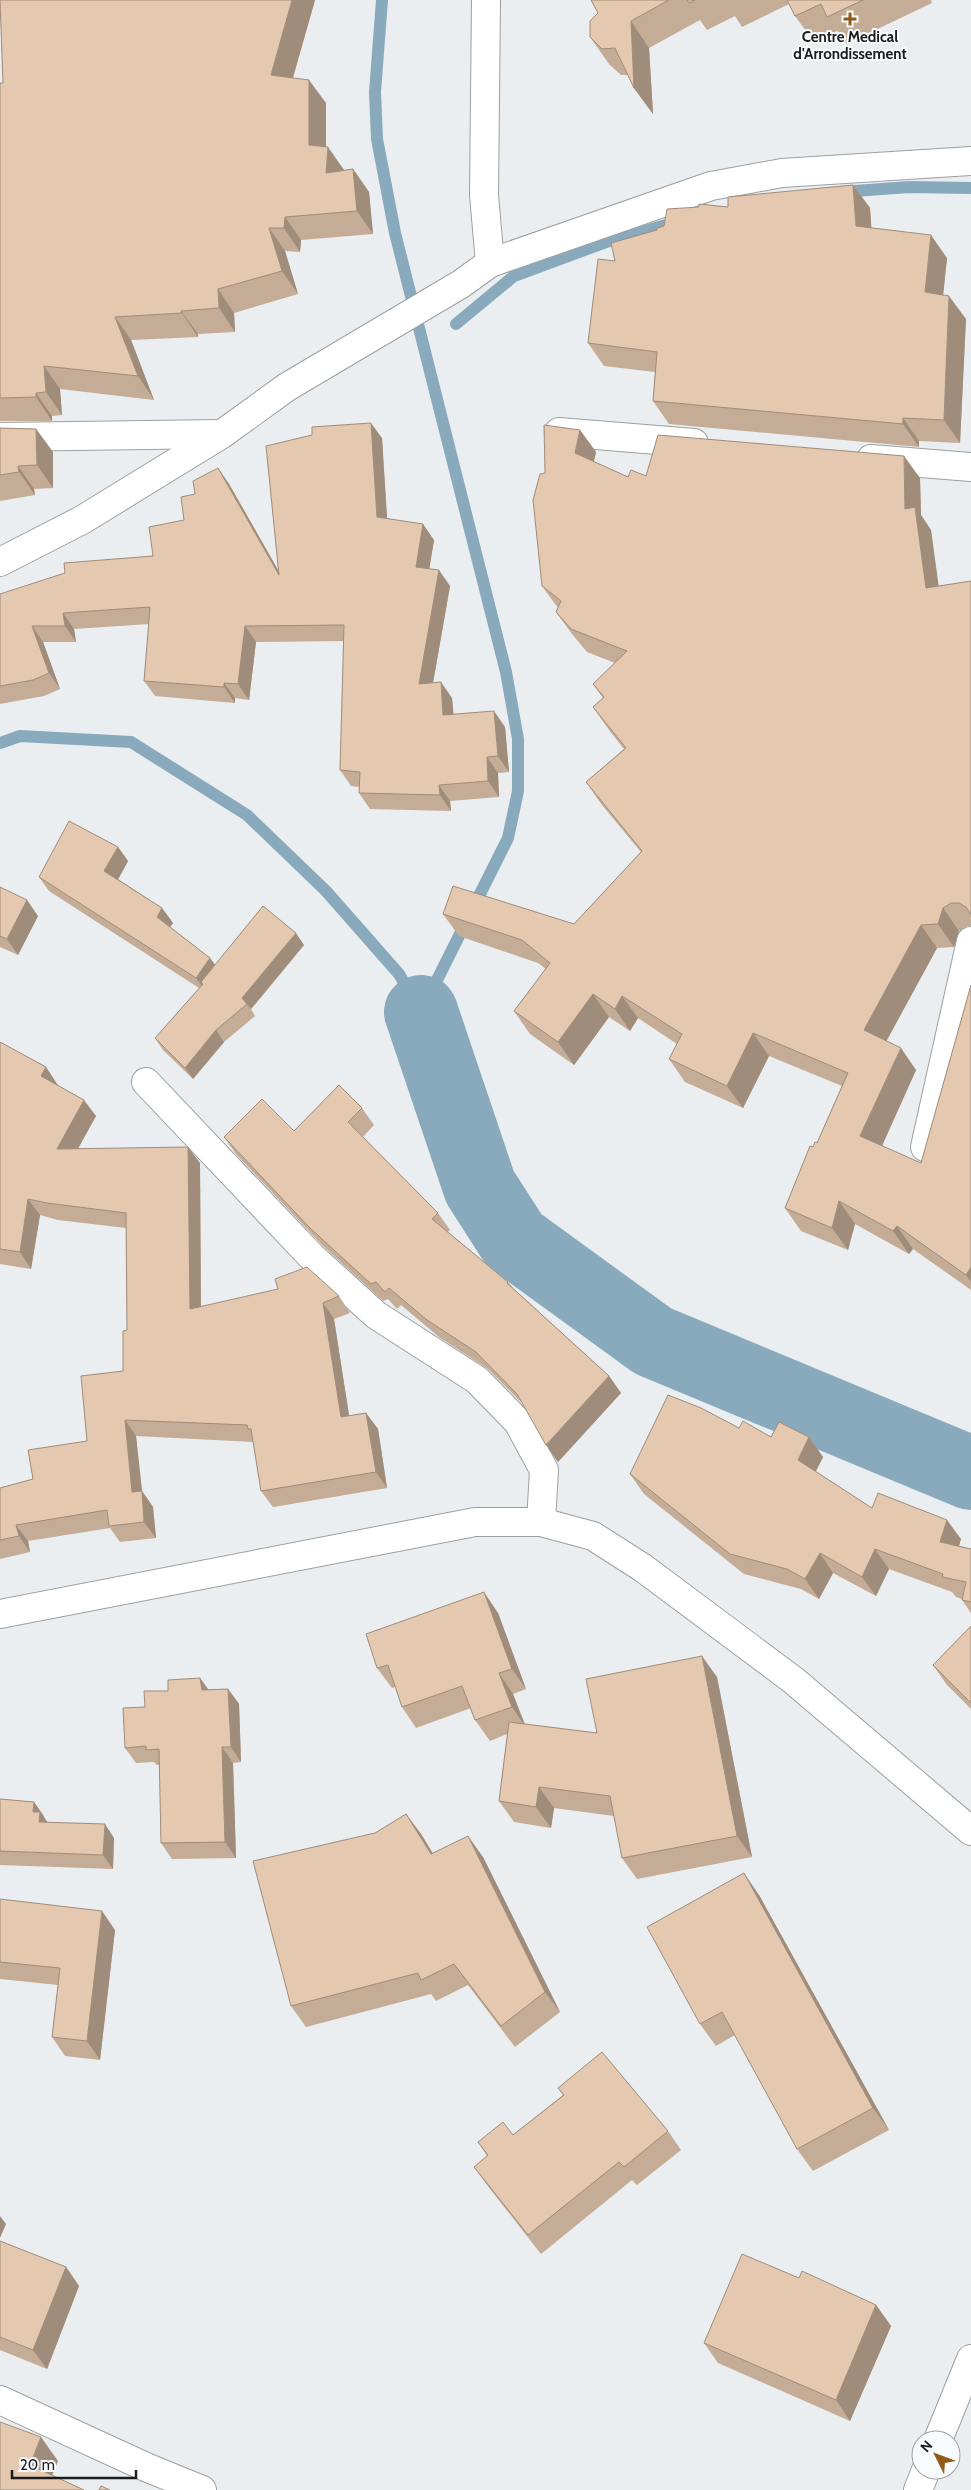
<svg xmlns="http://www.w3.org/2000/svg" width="971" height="2490" font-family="Cabin,sans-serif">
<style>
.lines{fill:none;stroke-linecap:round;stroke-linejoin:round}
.stream{stroke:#88aabc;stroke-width:12}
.river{stroke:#88aabc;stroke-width:74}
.street-casing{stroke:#9ca0a2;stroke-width:30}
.secondary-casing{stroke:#9ca0a2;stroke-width:30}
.street{stroke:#fff;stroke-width:28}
.secondary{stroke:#fff;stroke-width:28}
.wall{fill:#c4ac96}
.shaded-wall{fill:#a08c7a}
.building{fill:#e4c8af;stroke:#a08c7a}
.poi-dot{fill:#945b17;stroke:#f7fbfd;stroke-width:2}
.labels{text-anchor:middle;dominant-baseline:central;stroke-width:4;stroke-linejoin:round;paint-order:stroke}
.poi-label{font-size:15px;font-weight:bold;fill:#1b1c1d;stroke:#f7fbfd}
</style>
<rect width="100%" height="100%" fill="#eaeef0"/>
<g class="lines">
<!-- stream -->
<g class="stream">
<polyline points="382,0 375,92 377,139 395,233 506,672 518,739 518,791 508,838 421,1012"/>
<polyline points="841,192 909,187 971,188"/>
<polyline points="456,324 514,276 606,242 680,221"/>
<polyline points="0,743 20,736 131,742 247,815 326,891 399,974 421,1012"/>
</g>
<!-- river -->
<polyline class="river" points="421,1012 480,1187 514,1240 653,1341 971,1473"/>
<defs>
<g id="street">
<polyline points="486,0 484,195 490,263"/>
<polyline points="559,432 694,443"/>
<polyline points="0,437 222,434"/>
<polyline points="871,459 971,467"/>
<polyline points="146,1082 311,1256 376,1315 477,1380 518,1422 544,1470 541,1522"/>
<polyline points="925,1147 971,941"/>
<polyline points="0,1614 475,1522 541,1522 593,1536 643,1568 793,1680 971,1831"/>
<polyline points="0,2400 148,2468 202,2490"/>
<polyline points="938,2440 971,2359"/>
<polyline points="918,2490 926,2470"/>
</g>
<polyline id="secondary" points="0,562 82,520 222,434 287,387 461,284 490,263 711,186 782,173 971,161"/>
</defs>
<!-- street casing -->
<use href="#street" class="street-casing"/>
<!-- secondary casing -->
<use href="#secondary" class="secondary-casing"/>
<!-- street -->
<use href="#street" class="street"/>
<!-- secondary -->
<use href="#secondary" class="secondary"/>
</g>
<!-- wall -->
<g class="wall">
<polygon points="0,0 315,0 293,78 326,103 326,146 344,170 353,169 369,192 373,234 301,240 300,252 285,251 298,294 234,313 235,332 198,334 198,337 131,340 154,400 60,389 62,415 52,416 52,421 0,421 0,83 3,83"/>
<polygon points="591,0 931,0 932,3 846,44 837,31 814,42 795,16 789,4 742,27 735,16 707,30 700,20 649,48 653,114 634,88 628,75 621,75 609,64 590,37 598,13"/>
<polygon points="853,185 870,208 871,228 947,258 943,295 966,319 960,443 919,441 919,447 669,424 653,401 655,372 604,366 588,343 615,261 657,230 728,207"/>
<polygon points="0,428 36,429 53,452 53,488 34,489 35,495 0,501"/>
<polygon points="580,430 596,452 594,462 628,477 646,476 920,478 921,515 931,530 938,586 971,581 971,926 967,926 959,931 954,947 937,948 886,1041 916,1070 882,1146 921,1163 971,985 971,1290 913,1249 909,1254 855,1224 848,1250 801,1231 785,1208 813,1147 817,1143 842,1086 769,1056 743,1108 685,1082 669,1059 677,1044 638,1018 630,1031 609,1017 574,1065 530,1034 514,1011 546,969 538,963 459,936 443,914 574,924 641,852 602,805 586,782 624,749 609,730 593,707 603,698 593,684 615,663 587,652 572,634 556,612 558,608 542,586 545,473"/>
<polygon points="382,438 387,519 434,540 429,569 450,586 433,683 452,698 453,714 505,727 509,772 498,773 499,797 450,801 451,811 370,809 359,793 359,787 351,786 340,770 344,641 256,642 249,700 235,698 235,703 155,696 144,681 149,624 74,629 76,642 43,642 60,689 44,696 0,704 0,594 153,556 184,520 195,494 218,468 229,484 278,570"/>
<polygon points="118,847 128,861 118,879 162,908 173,923 170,927 210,958 215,965 304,945 251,1009 255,1016 224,1042 193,1079 163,1050 155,1038 199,988 49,891 39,877"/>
<polygon points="0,887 38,916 18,955 0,947"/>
<polygon points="0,1042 46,1067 57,1084 96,1116 78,1148 200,1163 201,1306 339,1296 350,1313 334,1319 349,1416 366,1413 378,1429 387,1488 273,1507 261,1491 253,1442 136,1436 142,1491 153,1507 156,1538 120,1542 110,1528 28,1541 30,1552 0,1559 0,1488 33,1479 87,1441 123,1371 127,1330 126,1228 58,1220 40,1215 31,1269 0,1264"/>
<polygon points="362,1108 374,1125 363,1137 438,1213 450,1230 448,1232 508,1282 514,1289 609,1376 621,1393 558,1462 524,1405 488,1369 439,1337 401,1305 397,1309 388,1299 383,1301 322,1245 236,1154 224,1137 294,1131"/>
<polygon points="739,1428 771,1437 809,1437 823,1457 816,1472 872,1508 961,1539 959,1546 971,1549 971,1613 962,1600 962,1599 956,1597 952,1592 889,1569 876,1596 833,1573 819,1599 801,1589 744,1574 644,1494 630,1474"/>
<polygon points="498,1613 526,1689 513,1694 525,1724 597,1733 717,1677 752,1857 637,1879 622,1858 614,1816 554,1808 551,1828 514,1822 499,1801 507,1734 490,1741 475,1720 471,1708 416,1728 402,1707 395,1687 392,1688 377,1668"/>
<polygon points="971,1626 971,1709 947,1685 933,1665"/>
<polygon points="200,1678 209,1690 228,1689 239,1704 241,1762 233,1763 236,1858 172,1859 161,1843 160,1765 157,1765 154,1762 136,1763 125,1748 145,1707 168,1691"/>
<polygon points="0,1799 34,1802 44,1816 44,1818 47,1822 114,1838 113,1869 0,1865"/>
<polygon points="406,1814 421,1834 433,1854 483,1857 560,2012 515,2047 468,1985 436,2001 431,1994 306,2027 291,2006 375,1833"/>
<polygon points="759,1895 889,2130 813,2171 797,2149 735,2035 716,2046 700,2024"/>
<polygon points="0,1899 115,1930 100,2060 65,2056 52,2037 58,1985 0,1979"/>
<polygon points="558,2088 668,2131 681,2150 637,2185 632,2180 541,2254 487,2185 474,2167 487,2156 478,2142 513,2135 563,2095"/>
<polygon points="0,2241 66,2267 79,2286 47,2369 0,2350"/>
<polygon points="799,2278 876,2305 891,2326 850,2421 718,2363 704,2343"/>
</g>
<!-- shaded-wall -->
<g class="shaded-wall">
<polygon points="292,0 315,0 287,98 271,75"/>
<polygon points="631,21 649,48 653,114 634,88"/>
<polygon points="309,80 326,103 326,168 309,145"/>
<polygon points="328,147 344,170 326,173"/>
<polygon points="353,169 369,192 373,234 357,211"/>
<polygon points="853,185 870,208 873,249 856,226"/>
<polygon points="285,217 301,240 300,252 284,228"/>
<polygon points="269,228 285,251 298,294 282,271"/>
<polygon points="931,235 947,258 941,315 925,292"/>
<polygon points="218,289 234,313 235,332 219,308"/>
<polygon points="949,296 966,319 960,443 944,420"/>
<polygon points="181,311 198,334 198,337 182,313"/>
<polygon points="115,317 131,340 154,400 138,376"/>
<polygon points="44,366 60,389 62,415 46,392"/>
<polygon points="36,393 52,416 52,421 36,397"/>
<polygon points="903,418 919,441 919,447 903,424"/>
<polygon points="371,423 382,438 388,533 377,517"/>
<polygon points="36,429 53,452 53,488 37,465"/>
<polygon points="580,430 596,452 590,476 575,453"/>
<polygon points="904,456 920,478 921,515 931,530 942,610 926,588 905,509"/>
<polygon points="18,466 34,489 35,495 19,472"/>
<polygon points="218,468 229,484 290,591 279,575"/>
<polygon points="423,524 434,540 427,583 416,567"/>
<polygon points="439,570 450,586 430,700 419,684"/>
<polygon points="63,613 74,629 76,642 65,626"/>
<polygon points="32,626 43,642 60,689 49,673"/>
<polygon points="245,626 256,642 249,700 238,684"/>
<polygon points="441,682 452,698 455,730 443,715"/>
<polygon points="224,683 235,698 235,703 224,687"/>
<polygon points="494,711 505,727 509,772 498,756"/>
<polygon points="487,757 498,773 499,797 488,781"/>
<polygon points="439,785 450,801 451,811 440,795"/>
<polygon points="118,847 128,861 115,885 104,871"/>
<polygon points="27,900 38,916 18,955 7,939"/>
<polygon points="162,908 173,923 167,931 157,917"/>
<polygon points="943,908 959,931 954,947 938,924"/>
<polygon points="921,925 937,948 880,1053 864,1030"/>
<polygon points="296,933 304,945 251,1009 242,998"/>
<polygon points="210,958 220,972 203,984 201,982 207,991 206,992 196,978"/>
<polygon points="593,994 609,1017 574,1065 558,1042"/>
<polygon points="622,996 638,1018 630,1031 615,1009"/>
<polygon points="216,1030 224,1042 193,1079 185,1068"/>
<polygon points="753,1033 769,1056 743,1108 727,1086"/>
<polygon points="901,1048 916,1070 876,1159 860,1136"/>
<polygon points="46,1067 57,1084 52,1092 41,1076"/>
<polygon points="84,1100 96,1116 69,1165 57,1149"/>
<polygon points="188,1147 200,1163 201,1325 190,1309"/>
<polygon points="28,1199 40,1215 31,1269 20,1252"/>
<polygon points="839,1201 855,1224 848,1250 832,1228"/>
<polygon points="897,1226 913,1249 909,1254 893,1231"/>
<polygon points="971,1267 971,1282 966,1275"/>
<polygon points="323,1303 334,1319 352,1434 341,1417"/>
<polygon points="609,1376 621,1393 558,1462 546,1445"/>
<polygon points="366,1413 378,1429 387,1488 376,1472"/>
<polygon points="125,1420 136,1436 142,1491 153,1507 156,1538 144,1522 132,1492"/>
<polygon points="809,1437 823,1457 811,1480 798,1460"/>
<polygon points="947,1520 961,1539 954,1562 940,1542"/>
<polygon points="16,1525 28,1541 30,1552 19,1536"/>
<polygon points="875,1549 889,1569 876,1596 862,1577"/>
<polygon points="820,1553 833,1573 819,1599 805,1579"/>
<polygon points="484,1592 498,1613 526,1689 512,1669"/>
<polygon points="702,1656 717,1677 752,1857 737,1836"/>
<polygon points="499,1673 513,1694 526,1728 512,1707"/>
<polygon points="200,1678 211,1694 202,1690"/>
<polygon points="228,1689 239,1704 241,1762 231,1747"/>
<polygon points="222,1747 233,1763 236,1858 225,1842"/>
<polygon points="539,1787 554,1808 551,1828 536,1807"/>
<polygon points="34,1802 50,1826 49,1836 33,1812"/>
<polygon points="406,1814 421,1834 446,1875 431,1854"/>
<polygon points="105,1824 114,1838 113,1869 103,1855"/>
<polygon points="468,1836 483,1857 560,2012 545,1992"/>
<polygon points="744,1873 759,1895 889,2130 873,2108"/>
<polygon points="102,1911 115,1930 100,2060 87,2041"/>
<polygon points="0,2216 6,2224 0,2238"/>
<polygon points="66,2267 79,2286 47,2369 33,2350"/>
<polygon points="876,2305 891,2326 850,2421 836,2400"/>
<polygon points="41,2437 58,2461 47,2488 30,2465"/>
</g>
<!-- building -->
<g class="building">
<polygon points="0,0 292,0 271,75 309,80 309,145 328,147 326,173 353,169 357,211 285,217 284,228 269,228 282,271 218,289 219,308 181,311 182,313 115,317 138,376 44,366 46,392 36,393 36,397 0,398 0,83 3,83"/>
<polygon points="591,0 669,0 631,21 634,88 615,48 602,49 590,37 590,21 598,13"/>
<polygon points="687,0 695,0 689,3"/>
<polygon points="787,0 863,0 827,17 821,4 795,16"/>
<polygon points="853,185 856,226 931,235 925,292 949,296 944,420 903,418 903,424 653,401 657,352 588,343 598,259 615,261 611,243 657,230 657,228 664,226 667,209 699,207 699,204 728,207 728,197"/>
<polygon points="371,423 377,517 423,524 416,567 439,570 419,684 441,682 443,715 494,711 498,756 487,757 488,781 439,785 440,795 359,793 360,772 340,770 344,625 245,626 238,684 224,683 224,687 144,681 150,607 63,613 65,626 32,626 49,673 33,680 0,686 0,594 65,573 64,563 153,556 149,527 184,520 181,497 195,494 193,481 218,468 279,575 266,446 312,435 312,427"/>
<polygon points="544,425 580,430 575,453 628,477 631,470 646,476 658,435 904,456 905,509 915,507 926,588 971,581 971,915 966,907 959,903 951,903 943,908 938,924 921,925 864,1030 901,1048 860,1136 921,1163 971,985 971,1267 966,1275 897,1226 893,1231 839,1201 832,1228 785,1208 810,1146 813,1147 815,1142 817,1143 848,1073 753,1033 727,1086 669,1059 682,1034 622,996 615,1009 593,994 558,1042 514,1011 550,963 522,940 443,914 453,886 574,924 642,851 586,782 626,748 593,707 604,697 593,684 627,651 571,629 556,612 561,601 542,586 533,500 540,474 545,473"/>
<polygon points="0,428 36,429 37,465 18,466 19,472 0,475"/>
<polygon points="69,821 118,847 104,871 162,908 157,917 210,958 196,978 39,877"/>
<polygon points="0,887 27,900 7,939 0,936"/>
<polygon points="263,906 296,933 242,998 247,1004 216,1030 185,1068 155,1038 203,984 201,982"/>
<polygon points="0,1042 46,1067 41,1076 84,1100 57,1149 188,1147 190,1309 278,1289 275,1279 307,1267 339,1296 323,1303 341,1417 366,1413 376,1472 261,1491 251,1429 248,1429 247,1425 125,1420 132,1492 142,1491 144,1522 109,1526 107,1510 16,1525 19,1536 0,1540 0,1488 33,1479 28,1450 87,1441 81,1376 123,1371 123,1331 127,1330 126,1213 47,1203 28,1199 20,1252 0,1249"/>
<polygon points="339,1085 362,1108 348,1122 438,1213 432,1219 508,1282 507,1283 609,1376 546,1445 517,1394 476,1352 427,1320 389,1288 385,1292 376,1282 371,1284 310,1228 224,1137 262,1099 294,1131"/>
<polygon points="668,1395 701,1408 739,1428 743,1421 771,1437 779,1422 809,1437 798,1460 872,1508 878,1493 947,1520 940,1542 971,1549 971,1602 962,1600 966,1582 942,1577 943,1574 875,1549 862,1577 820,1553 805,1579 787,1569 730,1554 630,1474"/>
<polygon points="484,1592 512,1669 499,1673 512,1707 475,1720 462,1686 402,1707 388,1665 377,1668 366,1634"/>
<polygon points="971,1626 971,1703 933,1665"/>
<polygon points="702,1656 737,1836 622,1858 610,1796 539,1787 536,1807 499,1801 509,1722 597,1733 586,1679"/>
<polygon points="200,1678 202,1690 228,1689 231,1747 222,1747 225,1842 161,1843 159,1749 146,1750 146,1746 125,1748 123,1708 145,1707 144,1691 168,1691 168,1680"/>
<polygon points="0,1799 34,1802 33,1812 40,1812 39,1822 105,1824 103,1855 0,1851"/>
<polygon points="406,1814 431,1854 468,1836 545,1992 501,2026 454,1964 421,1980 418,1973 291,2006 253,1861 375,1833"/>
<polygon points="744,1873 873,2108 797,2149 722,2012 700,2024 647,1927"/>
<polygon points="0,1899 102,1911 87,2041 52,2037 60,1968 0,1962"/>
<polygon points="602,2052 668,2131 624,2167 619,2162 528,2235 474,2167 488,2155 478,2142 503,2122 513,2135 564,2095 558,2088"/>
<polygon points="0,2241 66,2267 33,2350 0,2337"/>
<polygon points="742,2254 799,2278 802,2271 876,2305 836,2400 704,2343"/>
<polygon points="0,2422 41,2437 30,2465 84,2490 0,2490"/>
<polygon points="101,2486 110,2490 99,2490"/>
</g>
<!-- markers -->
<path class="poi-dot" d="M847.5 11.5h5v5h5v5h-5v5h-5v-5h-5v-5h5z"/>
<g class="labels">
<!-- poi labels -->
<g class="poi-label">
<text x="850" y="37">Centre Medical<tspan x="850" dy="17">d'Arrondissement</tspan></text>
</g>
</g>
<!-- north arrow -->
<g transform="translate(936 2455) rotate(312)"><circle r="24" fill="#f7fbfd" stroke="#9fa2a3"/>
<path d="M0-4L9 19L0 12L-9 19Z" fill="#945b17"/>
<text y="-8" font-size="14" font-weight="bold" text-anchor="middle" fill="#1b1c1d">N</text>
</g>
<!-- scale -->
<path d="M12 2470v8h124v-8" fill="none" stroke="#1b1c1d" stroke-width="2.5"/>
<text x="20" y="2470" font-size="15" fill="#1b1c1d" stroke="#f7fbfd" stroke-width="4" paint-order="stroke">20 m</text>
</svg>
